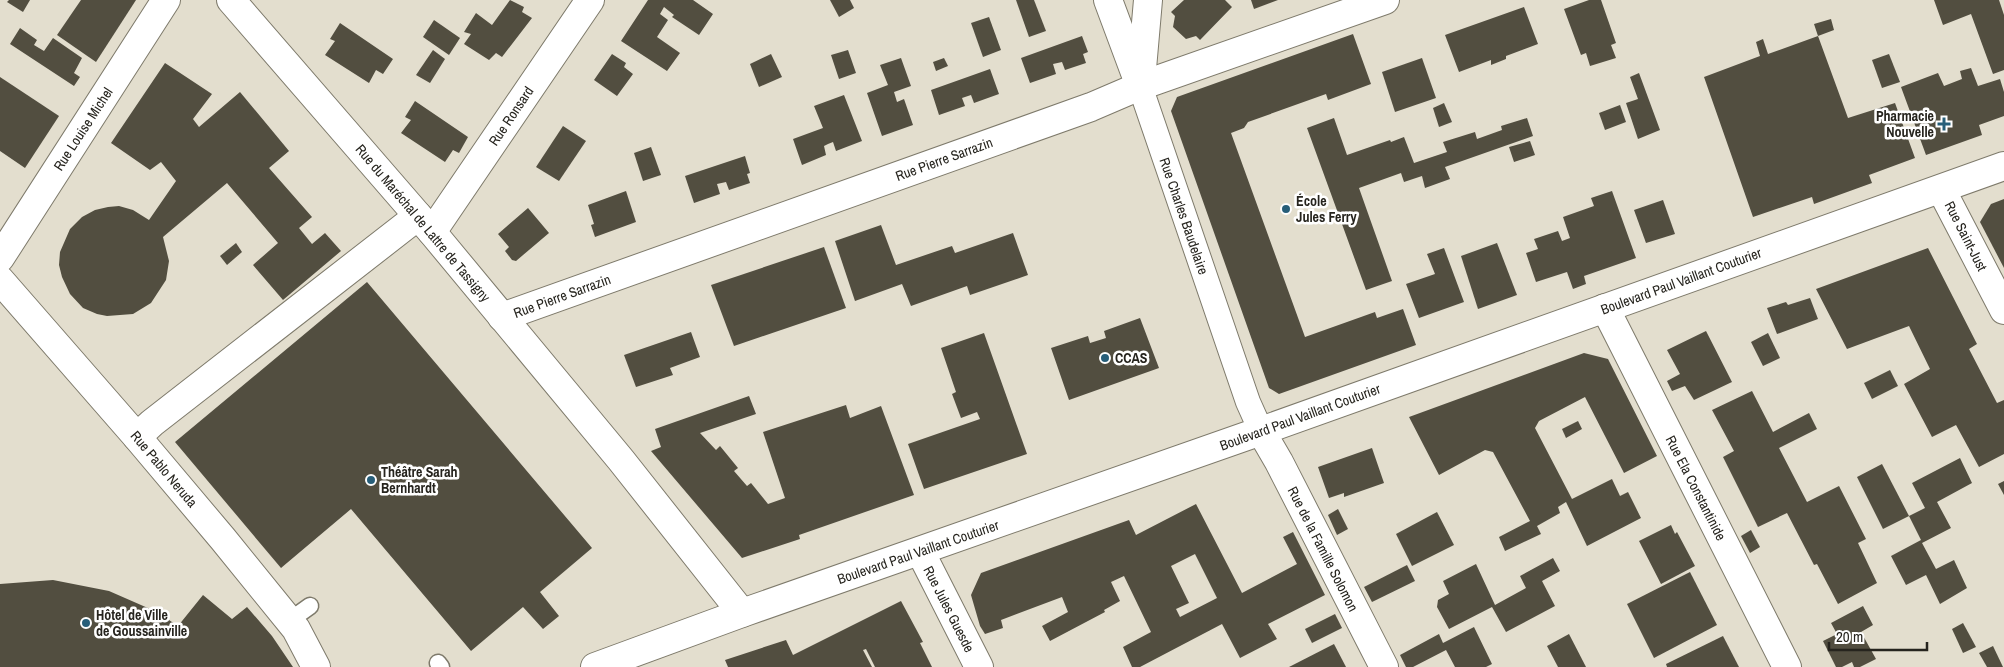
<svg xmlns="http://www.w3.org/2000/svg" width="2004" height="667" font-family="'Archivo Narrow',sans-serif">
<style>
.building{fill:#524e40;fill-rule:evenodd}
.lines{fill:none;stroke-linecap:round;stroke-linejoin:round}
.service-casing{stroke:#7e7a6b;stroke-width:19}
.pedestrian-casing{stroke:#7e7a6b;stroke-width:26}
.minor-casing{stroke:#7e7a6b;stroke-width:30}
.tertiary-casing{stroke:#7e7a6b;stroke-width:30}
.service{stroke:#fff;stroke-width:16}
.pedestrian{stroke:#fff;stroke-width:24}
.minor{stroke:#fff;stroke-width:28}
.tertiary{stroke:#fff;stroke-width:28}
.poi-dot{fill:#275e79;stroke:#fff;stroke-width:2}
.labels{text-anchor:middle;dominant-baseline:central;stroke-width:5;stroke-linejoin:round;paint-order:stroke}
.street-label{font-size:14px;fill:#26241e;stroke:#fff}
.poi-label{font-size:14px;font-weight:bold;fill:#26241e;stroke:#fff;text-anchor:start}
</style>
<rect width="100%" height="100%" fill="#e3dece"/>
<!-- building -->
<g class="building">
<polygon points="9,0 30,0 23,12 7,2"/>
<polygon points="81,0 136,0 96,62 57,35"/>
<polygon points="510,0 524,7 522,12 532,18 502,57 496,53 489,60 464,44 471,34 464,32 476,13 492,25"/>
<polygon points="648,0 693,0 713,14 699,35 672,17 674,15 664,7 660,14 668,20 657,37 680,53 667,71 621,41"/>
<polygon points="830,0 850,0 854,8 839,17"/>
<polygon points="1016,0 1034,0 1046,31 1029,37"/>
<polygon points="1184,0 1225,0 1232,7 1200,40 1196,36 1186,39 1173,27 1175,16 1171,12"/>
<polygon points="1251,0 1278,0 1254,9"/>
<polygon points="1589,0 1601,0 1616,43 1611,45 1616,58 1590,66 1586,53 1581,55 1564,9"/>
<polygon points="1934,0 1999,0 2004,15 2004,70 1993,74 1971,14 1943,25"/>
<polygon points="1524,7 1538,44 1506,56 1506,59 1491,65 1491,60 1459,72 1445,35"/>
<polygon points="989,17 1001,50 983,57 971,23"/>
<polygon points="1831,19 1834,30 1818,36 1848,118 1895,103 1915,158 1869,175 1872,183 1814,204 1812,197 1753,217 1704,77 1760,56 1756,42 1763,39 1768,54 1818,36 1814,24"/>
<polygon points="434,20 460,38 449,55 423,37"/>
<polygon points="340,23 393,59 383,74 376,70 369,83 325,55 335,41 330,39"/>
<polygon points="20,28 37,40 34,45 44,51 53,38 82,58 74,73 80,77 74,86 10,44"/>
<polygon points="1353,34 1371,84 1328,100 1326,94 1248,122 1244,128 1231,133 1305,337 1375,312 1377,318 1403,309 1416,345 1279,394 1269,388 1171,111 1177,97"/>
<polygon points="1082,36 1088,52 1083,54 1086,63 1065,70 1062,62 1053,64 1056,74 1030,83 1021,58"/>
<polygon points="433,50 445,59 430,83 416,75"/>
<polygon points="848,50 856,73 839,79 831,55"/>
<polygon points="612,54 626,63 624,67 633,74 617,96 594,80"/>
<polygon points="771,54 782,77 759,87 750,64"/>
<polygon points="1889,54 1900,82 1882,88 1872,60"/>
<polygon points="901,58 911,86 894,92 897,102 904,99 913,125 882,136 867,93 888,85 880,65"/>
<polygon points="944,58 948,66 936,71 933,62"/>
<polygon points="1422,58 1436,98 1395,112 1382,72"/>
<polygon points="165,63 212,94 193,119 199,127 240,92 289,151 269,168 312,217 299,228 312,244 325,233 341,251 283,300 253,265 278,243 227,183 163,237 169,261 166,280 151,303 133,314 107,316 97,314 83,308 70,294 62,277 59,265 60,252 70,229 82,217 95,210 108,207 119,206 133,210 149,220 176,181 161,162 150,170 111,143"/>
<polygon points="1971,68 1978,86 2000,79 2004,92 2004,116 1979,125 1982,135 1926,155 1901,87 1938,73 1944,86 1962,79 1960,71"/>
<polygon points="990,69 999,94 974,103 971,95 962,98 965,106 939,115 931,90"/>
<polygon points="1639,73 1660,130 1638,139 1626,103 1638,99 1630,77"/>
<polygon points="0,77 59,116 25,168 0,151"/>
<polygon points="844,95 862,141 836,151 833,142 828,144 824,146 826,155 802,165 793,139 823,128 814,106"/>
<polygon points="415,101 468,137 459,153 453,150 445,162 401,133 411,120 405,117"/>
<polygon points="1444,103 1452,122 1439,127 1433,108"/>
<polygon points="1620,105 1626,122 1605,130 1599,113"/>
<polygon points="1334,118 1347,155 1390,140 1391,142 1404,137 1414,163 1447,152 1443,142 1475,132 1477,139 1502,130 1501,126 1527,118 1533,136 1445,167 1450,179 1425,188 1422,176 1404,182 1401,173 1359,188 1392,281 1366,290 1307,128"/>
<polygon points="563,126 586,141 559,181 536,167"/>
<polygon points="1530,141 1535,155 1514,162 1509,147"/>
<polygon points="651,147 661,175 643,181 634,153"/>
<polygon points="745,156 750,173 747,174 750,183 729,190 726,182 717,184 720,194 694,203 685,176"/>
<polygon points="626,191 636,222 595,237 591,225 594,224 588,205"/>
<polygon points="1612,191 1636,258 1584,276 1586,284 1573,289 1567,272 1536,282 1526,253 1538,249 1534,239 1558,231 1562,241 1570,238 1563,217 1594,206 1591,198"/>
<polygon points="2004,199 2004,268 1980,222 1991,204"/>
<polygon points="1663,200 1675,234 1646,243 1634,210"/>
<polygon points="528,208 549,233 516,261 512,260 505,251 509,247 498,234"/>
<polygon points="881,225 896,265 952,246 955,253 1013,233 1028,275 970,295 967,286 911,306 902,284 855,301 835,241"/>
<polygon points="236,243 242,252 227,265 220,256"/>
<polygon points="1497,243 1517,295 1478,309 1461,256"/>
<polygon points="824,247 846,308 734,346 711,285"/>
<polygon points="1444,248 1464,302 1419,318 1406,284 1435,274 1427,254"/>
<polygon points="1928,248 1977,344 1969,349 1997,403 2004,400 2004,454 1979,467 1956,425 1932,437 1904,384 1930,369 1909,326 1847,349 1816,289"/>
<polygon points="367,282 592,548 540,592 559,616 543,629 523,607 471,651 351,509 281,568 175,442"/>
<polygon points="1810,298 1818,319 1777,334 1767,308 1786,302 1788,305"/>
<polygon points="1140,318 1159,368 1069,400 1051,348 1088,336 1090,343 1106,338 1104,331"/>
<polygon points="1706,331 1732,382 1694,400 1685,386 1672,391 1667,381 1680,374 1667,350"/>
<polygon points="691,332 700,357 670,368 673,375 636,387 624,355"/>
<polygon points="984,333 1027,454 924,489 908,444 980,419 977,412 961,418 952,394 956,392 941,348"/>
<polygon points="1768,333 1780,358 1763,366 1751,342"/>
<polygon points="1584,353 1608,359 1657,456 1624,473 1585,397 1539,421 1535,428 1572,499 1612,479 1620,496 1628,492 1641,518 1587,546 1566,502 1558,507 1560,513 1537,526 1541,534 1505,551 1499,537 1530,521 1493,452 1485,450 1439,475 1409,417"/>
<polygon points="1890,370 1898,386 1872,399 1864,383"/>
<polygon points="1752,391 1773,432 1809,413 1817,429 1779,448 1807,502 1839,486 1866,539 1858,543 1877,583 1838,604 1817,564 1814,565 1787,513 1758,527 1723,457 1734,451 1712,410"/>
<polygon points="749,396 756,414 700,433 716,450 720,446 738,468 734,471 747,486 751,483 768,504 785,498 763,432 846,405 850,418 881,406 914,495 799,535 800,539 742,558 651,451 661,447 655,429"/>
<polygon points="1578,421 1582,429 1566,438 1562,429"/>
<polygon points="1372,448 1384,483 1344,497 1344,493 1329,498 1318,467"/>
<polygon points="1960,458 1972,483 1937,502 1951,528 1922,543 1936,569 1954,560 1967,588 1940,604 1926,575 1906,585 1891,556 1921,540 1909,516 1925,508 1912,483"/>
<polygon points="1882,464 1909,516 1883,529 1857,477"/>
<polygon points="2004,481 2004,495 1998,484"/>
<path d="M1196,504l46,89 55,-29 -14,-27 10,-5 32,63 -57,29 9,15 -37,19 -18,-34 -82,43h-8l-9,-20 28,-15 -27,-56 -13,6 9,19 -16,9 1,2 -55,29 -8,-15 26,-14 -6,-15 -61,23 2,8 -18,6 -5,-8 -9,-31 10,-22 148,-53 7,15zM1195,554l22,44 -37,19 -4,-8 13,-6 -18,-37z"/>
<polygon points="1338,509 1348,529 1337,535 1328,515"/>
<polygon points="1437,512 1454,545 1412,566 1396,534"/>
<polygon points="1671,525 1675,534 1677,532 1695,566 1661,584 1639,541"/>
<polygon points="1751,530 1760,547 1750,553 1741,536"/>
<polygon points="1553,558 1560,571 1542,581 1555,606 1506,632 1492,607 1449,629 1437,607 1438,600 1449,594 1443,581 1476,564 1495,605 1526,588 1520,576"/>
<polygon points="1407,565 1415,581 1372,602 1364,587"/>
<polygon points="1690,572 1717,625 1654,658 1627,604"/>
<polygon points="53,580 109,591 157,612 178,626 203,595 232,619 247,607 272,636 293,667 0,667 0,584"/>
<polygon points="901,601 923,642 920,643 932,667 875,667 866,649 863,650 872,667 728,667 725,660 786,640 793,655"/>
<polygon points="1863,606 1873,625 1861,632 1876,659 1860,667 1854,667 1852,662 1842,667 1836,667 1823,641 1837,634 1831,623"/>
<polygon points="1335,614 1342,628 1312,643 1305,629"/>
<polygon points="1963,623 1976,647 1963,653 1952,629"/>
<polygon points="1474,627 1492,664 1486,667 1455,667 1446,650 1413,667 1406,667 1400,655 1439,634 1443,643"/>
<polygon points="1569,634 1586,667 1558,667 1547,646"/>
<polygon points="1723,636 1739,667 1667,667 1666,664"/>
<polygon points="1334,644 1346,667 1289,667"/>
<polygon points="1993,646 2003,667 1987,667 1979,653"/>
</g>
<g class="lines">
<defs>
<g id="service">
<polyline points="289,621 310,606"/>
<polyline points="438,663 441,667"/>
</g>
<polyline id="pedestrian" points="1140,86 1248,402 1261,431"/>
<g id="minor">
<polyline points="231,0 432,232 621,460 742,613"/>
<polyline points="1108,0 1140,86"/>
<polyline points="1141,80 1148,0"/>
<polyline points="1941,189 2004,310"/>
<polyline points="432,232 590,0"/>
<polyline points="0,258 166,0"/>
<polyline points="0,280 137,437 223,539 296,629 316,667"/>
<polyline points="1605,308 1787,667"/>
<polyline points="502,317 1091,107 1140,86 1385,0"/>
<polyline points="1261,431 1279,462 1384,667"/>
<polyline points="137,437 152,423 418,216"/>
<polyline points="920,551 979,667"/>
</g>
<polyline id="tertiary" points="595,667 742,613 1261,431 2004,166"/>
</defs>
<!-- service casing -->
<use href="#service" class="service-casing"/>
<!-- pedestrian casing -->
<use href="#pedestrian" class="pedestrian-casing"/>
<!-- minor casing -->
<use href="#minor" class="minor-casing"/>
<!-- tertiary casing -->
<use href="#tertiary" class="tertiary-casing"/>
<!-- service -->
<use href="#service" class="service"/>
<!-- pedestrian -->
<use href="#pedestrian" class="pedestrian"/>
<!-- minor -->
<use href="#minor" class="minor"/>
<!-- tertiary -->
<use href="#tertiary" class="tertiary"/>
</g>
<!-- markers -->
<g class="poi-dot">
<path d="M1941.5 116.5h5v5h5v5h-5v5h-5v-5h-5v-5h5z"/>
<circle cx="1286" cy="209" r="5"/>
<circle cx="1105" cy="358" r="5"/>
<circle cx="371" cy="480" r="5"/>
<circle cx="86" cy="623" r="5"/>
</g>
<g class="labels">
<!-- street labels -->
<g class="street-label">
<text transform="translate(511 116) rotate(-56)">Rue Ronsard</text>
<text transform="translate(83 129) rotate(-57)">Rue Louise Michel</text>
<text transform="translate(944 159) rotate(-20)">Rue Pierre Sarrazin</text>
<text transform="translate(1184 216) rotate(71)">Rue Charles Baudelaire</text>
<text transform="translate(423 223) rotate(50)">Rue du Maréchal de Lattre de Tassigny</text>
<text transform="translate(1966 236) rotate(63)">Rue Saint-Just</text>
<text transform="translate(1681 281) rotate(-20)">Boulevard Paul Vaillant Couturier</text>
<text transform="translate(562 296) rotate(-20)">Rue Pierre Sarrazin</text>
<text transform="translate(1300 417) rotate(-20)">Boulevard Paul Vaillant Couturier</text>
<text transform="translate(164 469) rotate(50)">Rue Pablo Neruda</text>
<text transform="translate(1696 488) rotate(63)">Rue Ela Constantinide</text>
<text transform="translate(1323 549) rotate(63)">Rue de la Famille Solomon</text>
<text transform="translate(918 552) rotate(-19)">Boulevard Paul Vaillant Couturier</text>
<text transform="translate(949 609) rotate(63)">Rue Jules Guesde</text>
</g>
<!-- poi labels -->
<g class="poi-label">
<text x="1934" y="116" text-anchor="end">Pharmacie<tspan x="1934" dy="16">Nouvelle</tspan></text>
<text x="1296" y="201">École<tspan x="1296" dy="16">Jules Ferry</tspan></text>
<text x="1115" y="358">CCAS</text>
<text x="381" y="472">Théâtre Sarah<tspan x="381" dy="16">Bernhardt</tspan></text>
<text x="96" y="615">Hôtel de Ville<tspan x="96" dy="16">de Goussainville</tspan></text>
</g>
</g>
<!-- scale -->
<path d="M1829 642v8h98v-8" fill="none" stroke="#26241e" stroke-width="2.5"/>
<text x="1836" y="642" font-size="15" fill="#26241e" stroke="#ffffff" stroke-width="4" paint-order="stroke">20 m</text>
</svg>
